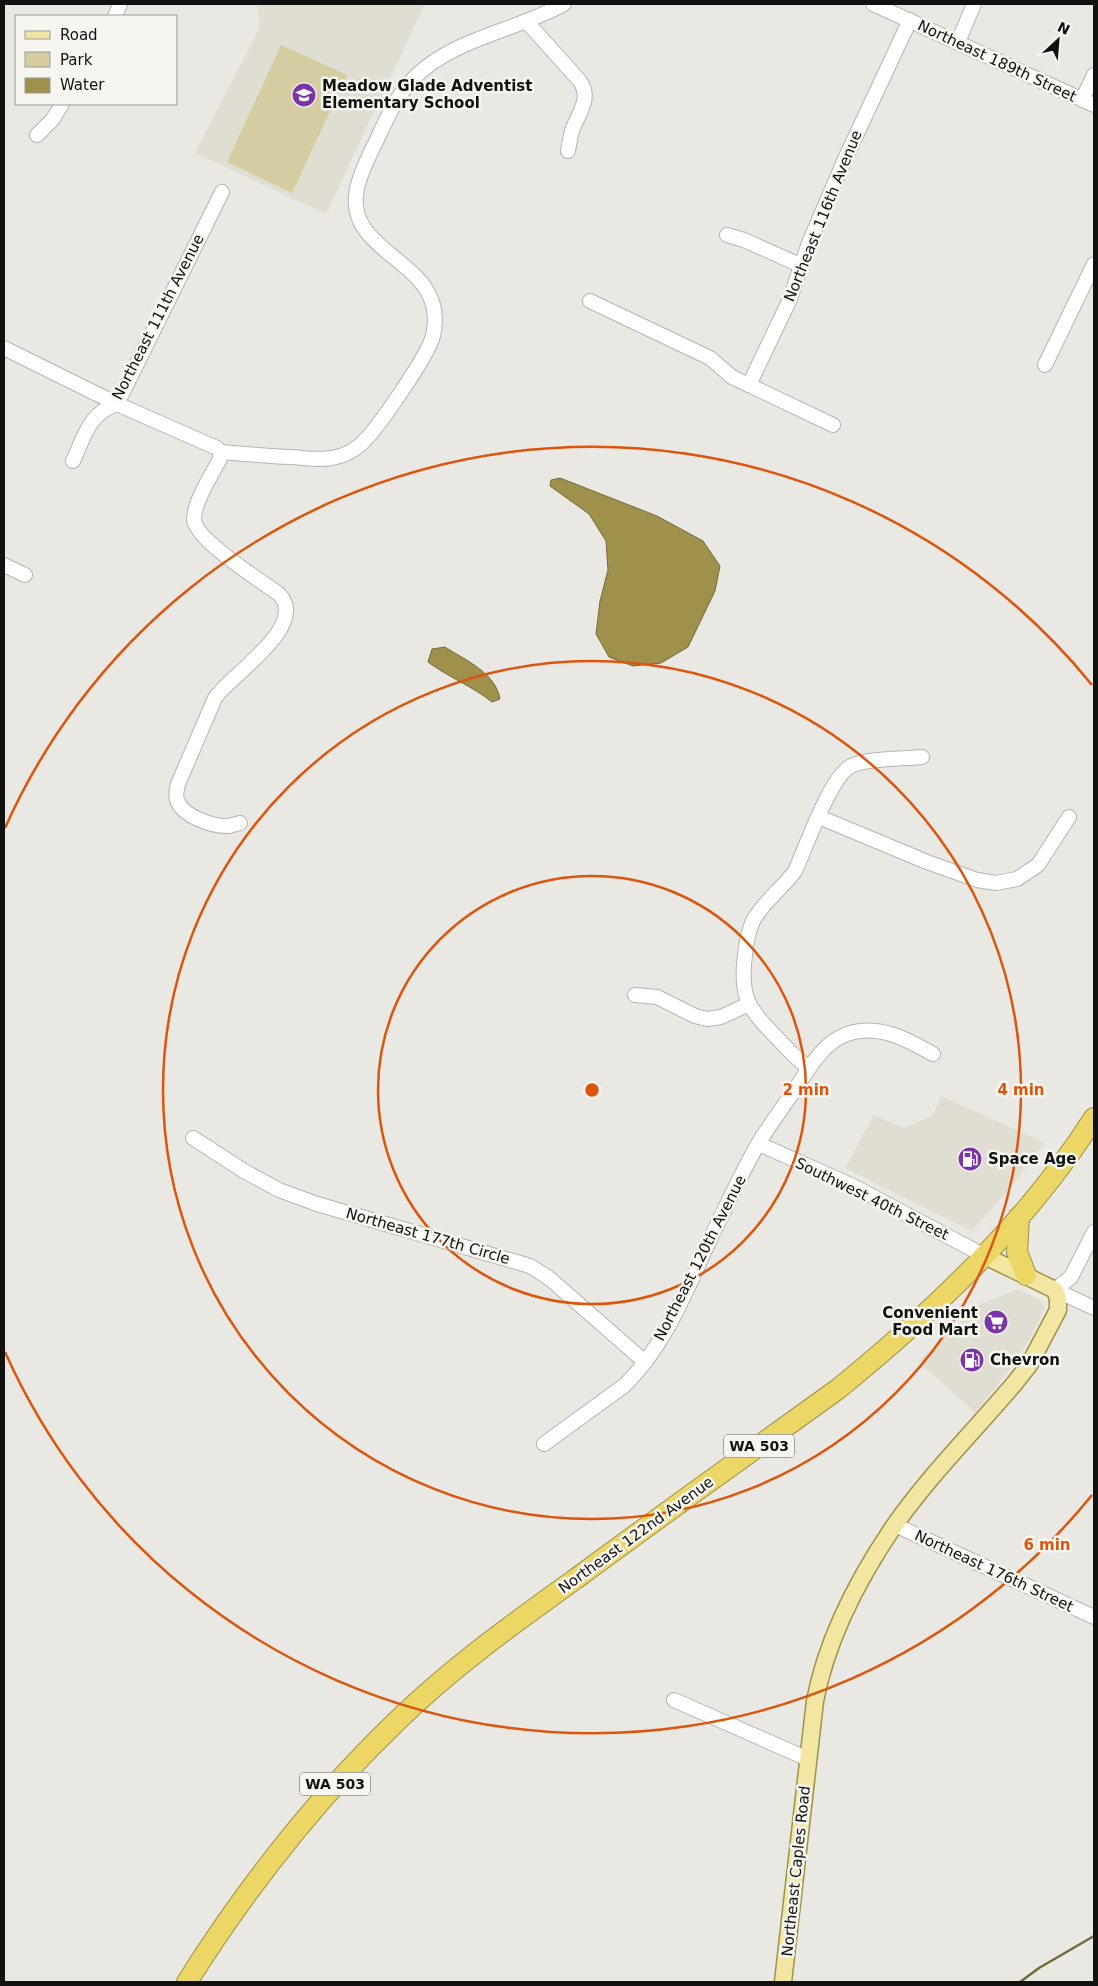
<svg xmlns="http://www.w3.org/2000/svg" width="1098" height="1986" font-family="'DejaVu Sans',sans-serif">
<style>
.built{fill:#e0ded2}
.green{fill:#d5cda1}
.water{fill:#9f914b;stroke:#746b39}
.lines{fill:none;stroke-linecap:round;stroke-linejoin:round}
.stream{stroke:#746b39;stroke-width:2.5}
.minor-casing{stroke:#b5b4b0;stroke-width:16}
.major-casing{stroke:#9f9148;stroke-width:19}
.highway-casing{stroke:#9f9148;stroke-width:22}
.minor{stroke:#fff;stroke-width:14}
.major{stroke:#f3e6a3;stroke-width:16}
.highway{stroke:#ebd666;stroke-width:20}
.ring{fill:none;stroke:#dd550c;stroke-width:2.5}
.labels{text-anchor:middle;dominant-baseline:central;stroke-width:5;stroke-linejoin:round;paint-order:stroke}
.shield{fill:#f6f5f0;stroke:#565552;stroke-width:1}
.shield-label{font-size:14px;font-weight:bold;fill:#11110f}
.street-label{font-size:15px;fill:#11110f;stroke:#f6f5f0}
.poi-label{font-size:15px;font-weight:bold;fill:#11110f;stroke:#f6f5f0;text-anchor:start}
.centre{fill:#dd550c;stroke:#f6f5f0;stroke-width:2.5}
.ring-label{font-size:15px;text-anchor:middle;font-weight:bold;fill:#dd550c;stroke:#f6f5f0;stroke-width:5;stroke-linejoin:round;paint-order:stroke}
</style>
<rect width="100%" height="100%" fill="#e9e8e3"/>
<!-- built -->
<g class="built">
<polygon points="256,4 425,4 326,214 195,153 255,37 260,22"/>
<polygon points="941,1096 1045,1143 1006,1193 972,1231 845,1168 874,1115 904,1128 932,1116"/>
<polygon points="1017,1289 1041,1300 1045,1308 1028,1342 1008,1372 975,1413 919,1361 977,1306"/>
</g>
<!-- green -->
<polygon class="green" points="281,45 347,75 292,193 227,162"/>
<!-- water -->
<g class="water">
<polygon points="560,478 657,516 703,541 720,566 715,591 688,647 661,663 633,666 609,657 596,634 600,601 608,570 606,541 589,514 550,486 551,480"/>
<path d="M445,647c20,13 51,26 55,52l-8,3c-20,-16 -44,-25 -64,-40l4,-13z"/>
</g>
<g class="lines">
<!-- stream -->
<polyline class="stream" points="1020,1982 1039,1968 1094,1936"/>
<defs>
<g id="minor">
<polyline points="873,4 1094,105"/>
<polyline points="115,16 120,4"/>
<path d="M526,21l53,59c14,18 -1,33 -7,51 -2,7 -3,14 -4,20"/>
<polyline points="958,42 974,4"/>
<polyline points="1082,100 1094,75"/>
<polyline points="37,135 53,119 62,104"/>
<polyline points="727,235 744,240 802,266"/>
<polyline points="590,301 710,358 732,377 833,425"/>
<polyline points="4,348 117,404 217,448 220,452"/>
<polyline points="1045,365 1094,264"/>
<polyline points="749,385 790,299 809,243 845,159 910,20"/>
<path d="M220,452c24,2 48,4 71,5 15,1 31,4 45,0 9,-2 17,-6 24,-12 16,-13 65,-86 72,-106 4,-12 4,-28 -1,-40 -16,-42 -86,-55 -74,-110 4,-20 15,-38 23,-56 10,-21 19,-41 36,-57 39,-38 102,-46 148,-72"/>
<path d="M220,452v7c-8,15 -26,43 -26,60 0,20 67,62 85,75 31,32 -49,81 -64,104l-37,86c-1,5 -3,11 -1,16 5,16 36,27 52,26 3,-1 7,-2 11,-3"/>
<path d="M73,461c11,-24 16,-48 44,-57l105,-212"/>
<polyline points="4,565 25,575"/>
<polyline points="819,817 927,862 977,880 996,883 1017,879 1038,865 1069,817"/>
<polyline points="635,995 657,997 695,1016 707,1019 721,1017 749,1004"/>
<path d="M809,1068c-11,-7 -19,-17 -28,-26 -31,-32 -42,-42 -36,-87 1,-12 3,-23 8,-34 10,-19 29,-32 42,-50 11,-23 36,-98 58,-106 17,-7 50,-6 69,-8"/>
<polyline points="193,1138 244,1171 279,1190 317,1204 530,1266 549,1278 645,1362"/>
<polyline points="759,1144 853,1186 985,1256"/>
<polyline points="1094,1232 1071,1277 1055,1290 1094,1308"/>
<path d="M544,1444l81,-59c41,-40 63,-99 87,-150 15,-30 29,-61 46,-91 11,-18 24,-36 36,-53 14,-21 28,-48 53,-57 30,-11 60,5 86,20"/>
<polyline points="895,1525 1094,1617"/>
<polyline points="674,1700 808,1759"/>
</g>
<path id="major" d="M783,1982l32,-281c12,-63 43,-122 79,-175 35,-50 80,-95 120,-142l15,-19 29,-55v-11l-3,-9 -70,-34"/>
<g id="highway">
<polyline points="1019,1217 1017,1252 1026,1275"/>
<path d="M187,1982c60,-95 128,-182 209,-260 56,-55 121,-101 185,-147 85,-63 171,-124 257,-186 96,-78 189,-166 256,-271"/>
</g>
</defs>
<!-- minor casing -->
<use href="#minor" class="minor-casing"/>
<!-- major casing -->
<use href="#major" class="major-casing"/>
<!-- highway casing -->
<use href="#highway" class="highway-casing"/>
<!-- minor -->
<use href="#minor" class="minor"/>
<!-- major -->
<use href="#major" class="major"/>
<!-- highway -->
<use href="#highway" class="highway"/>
</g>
<!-- distance rings -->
<g class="ring">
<circle cx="592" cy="1090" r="214"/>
<circle cx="592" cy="1090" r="429"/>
<path d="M1092 1495A643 643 0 0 1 5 1352M5 828A643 643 0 0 1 1092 685"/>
</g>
<!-- icons -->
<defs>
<symbol id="school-disc" viewBox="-11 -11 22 22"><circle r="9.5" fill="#7a35a8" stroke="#f6f5f0"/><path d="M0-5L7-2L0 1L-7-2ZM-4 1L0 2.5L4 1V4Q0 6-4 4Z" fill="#fff"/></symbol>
<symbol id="fuel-disc" viewBox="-11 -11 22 22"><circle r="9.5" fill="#7a35a8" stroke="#f6f5f0"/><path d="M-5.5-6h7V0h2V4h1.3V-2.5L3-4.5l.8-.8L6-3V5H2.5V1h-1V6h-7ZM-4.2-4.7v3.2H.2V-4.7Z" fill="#fff"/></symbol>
<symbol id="supermarket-disc" viewBox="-11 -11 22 22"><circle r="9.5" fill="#7a35a8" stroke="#f6f5f0"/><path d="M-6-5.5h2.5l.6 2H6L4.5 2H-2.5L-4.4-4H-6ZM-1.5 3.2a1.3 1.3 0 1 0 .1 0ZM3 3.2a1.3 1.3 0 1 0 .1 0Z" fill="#fff"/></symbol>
</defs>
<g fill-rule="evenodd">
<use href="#school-disc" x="290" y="81" width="28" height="28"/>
<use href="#fuel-disc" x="956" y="1145" width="28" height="28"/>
<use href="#supermarket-disc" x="982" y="1308" width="28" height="28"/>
<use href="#fuel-disc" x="958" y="1346" width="28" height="28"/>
</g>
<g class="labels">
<!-- shield labels -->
<g class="shield">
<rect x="724" y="1434.5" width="70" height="23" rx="4"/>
<rect x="300" y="1772.5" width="70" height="23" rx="4"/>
</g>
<g class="shield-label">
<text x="759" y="1446">WA 503</text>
<text x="335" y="1784">WA 503</text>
</g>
<!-- street labels -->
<g class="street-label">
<text transform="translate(997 61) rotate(25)">Northeast 189th Street</text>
<text transform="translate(823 216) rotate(-68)">Northeast 116th Avenue</text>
<text transform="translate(158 317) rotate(-63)">Northeast 111th Avenue</text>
<text transform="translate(872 1199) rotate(26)">Southwest 40th Street</text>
<text transform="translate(428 1236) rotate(16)">Northeast 177th Circle</text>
<text transform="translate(700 1258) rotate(-63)">Northeast 120th Avenue</text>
<text transform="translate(636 1535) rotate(-36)">Northeast 122nd Avenue</text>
<text transform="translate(994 1571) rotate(25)">Northeast 176th Street</text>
<text transform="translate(796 1871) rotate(-84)">Northeast Caples Road</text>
</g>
<!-- poi labels -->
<g class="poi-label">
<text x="322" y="86">Meadow Glade Adventist<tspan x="322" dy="17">Elementary School</tspan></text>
<text x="988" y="1159">Space Age</text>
<text x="978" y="1313" text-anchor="end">Convenient<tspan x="978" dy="17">Food Mart</tspan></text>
<text x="990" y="1360">Chevron</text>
</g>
</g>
<circle cx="592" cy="1090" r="8" class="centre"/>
<g class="ring-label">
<text x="806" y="1095">2 min</text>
<text x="1021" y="1095">4 min</text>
<text x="1047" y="1550">6 min</text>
</g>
<!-- border -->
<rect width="1098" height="1986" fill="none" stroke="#11110f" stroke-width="10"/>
<!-- legend -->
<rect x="15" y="15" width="162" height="90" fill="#f6f5f0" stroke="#9a9a96"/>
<rect x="25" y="31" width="25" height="8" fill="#f3e6a3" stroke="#9a9a96"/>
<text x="60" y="40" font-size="15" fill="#11110f">Road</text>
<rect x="25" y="52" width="25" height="15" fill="#d5cda1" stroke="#9a9a96"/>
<text x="60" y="65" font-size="15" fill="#11110f">Park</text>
<rect x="25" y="78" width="25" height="15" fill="#9f914b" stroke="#9a9a96"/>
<text x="60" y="90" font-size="15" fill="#11110f">Water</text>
<!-- north arrow -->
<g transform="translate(1058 40) rotate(26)" stroke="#f6f5f0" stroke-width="4" paint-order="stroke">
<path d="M0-4L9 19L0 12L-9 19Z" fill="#11110f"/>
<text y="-8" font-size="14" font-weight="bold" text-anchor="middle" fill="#11110f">N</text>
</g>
</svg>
